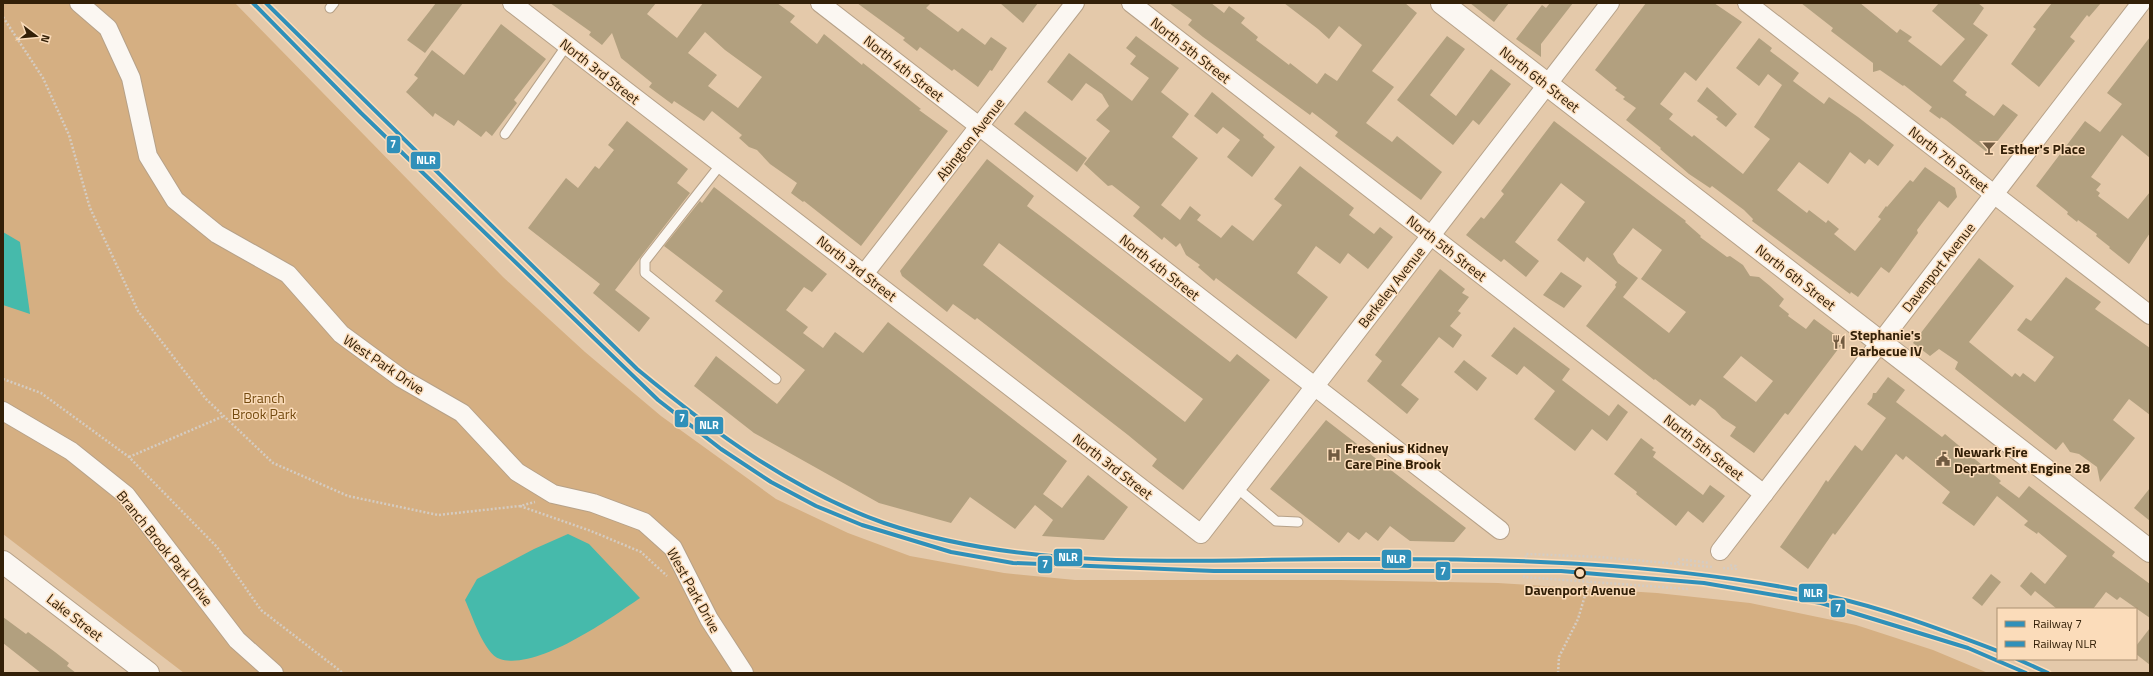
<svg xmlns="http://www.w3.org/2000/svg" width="2153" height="676" font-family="'Titillium Web',sans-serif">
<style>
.green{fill:#d5af82}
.water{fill:#46baab}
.building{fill:#b2a07f;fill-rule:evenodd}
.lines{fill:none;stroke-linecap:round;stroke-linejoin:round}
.lane-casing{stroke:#b6a188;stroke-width:11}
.street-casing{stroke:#b6a188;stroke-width:20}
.secondary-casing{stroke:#b6a188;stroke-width:24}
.path{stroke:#d5ccc2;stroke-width:2.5;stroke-dasharray:2 2;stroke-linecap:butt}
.lane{stroke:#fbf7f2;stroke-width:9}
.street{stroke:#fbf7f2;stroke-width:18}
.secondary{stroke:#fbf7f2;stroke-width:22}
.rail-1-casing{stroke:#fbdcba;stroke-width:7}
.rail-2-casing{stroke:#fbdcba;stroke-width:7}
.rail-1{stroke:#3090b9;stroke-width:4}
.rail-2{stroke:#3090b9;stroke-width:4}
.stop-dot{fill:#fbdcba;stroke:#332008;stroke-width:2}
.labels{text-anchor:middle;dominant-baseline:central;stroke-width:3;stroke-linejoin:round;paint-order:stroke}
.street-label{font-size:14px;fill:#332008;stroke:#fbdcba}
.poi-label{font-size:14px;font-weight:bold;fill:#332008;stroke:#fbdcba;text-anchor:start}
.park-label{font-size:14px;fill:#744a0f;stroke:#fbdcba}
.stop-label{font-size:14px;font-weight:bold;fill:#332008;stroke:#fbdcba}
.line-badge{stroke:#fbdcba;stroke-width:1.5}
.badge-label{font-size:11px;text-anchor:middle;font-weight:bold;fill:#fff}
</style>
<rect width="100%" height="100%" fill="#e4c9aa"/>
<!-- green -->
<polygon class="green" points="3,3 235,3 503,277 585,352 661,416 776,499 848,533 910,556 1004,573 1075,580 1341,580 1498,583 1657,593 1750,603 1856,625 1933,650 1988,673 184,673 3,534"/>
<!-- water -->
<g class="water">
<polygon points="3,232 20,242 30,314 3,305"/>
<path d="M568,534l21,10 51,54c-29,20 -103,73 -140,61 -16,-5 -28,-44 -35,-59l12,-21 57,-30z"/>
</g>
<!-- building -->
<g class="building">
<polygon points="436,3 463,3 425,53 407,40"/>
<path d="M550,3h106l-9,11 30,24 26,-35h74l18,13 -5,6 27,22 7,-10 38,31 1,-2 58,46 -2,1 29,21 -87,115 -57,-45 -1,1 -12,-9 6,-10 -27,-19 -13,-14 -8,-3 -10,-9 3,-3 -30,-24 -8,10 -30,-20 -2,3 -23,-17 3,-4 -31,-25 -9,-25 -10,12 -13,-10 2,-3zM705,32l20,18 37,27 -24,31 -30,-22 9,-11 -29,-22z"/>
<polygon points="857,3 931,3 926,8 958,32 962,28 985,45 991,37 1007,48 992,71 990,70 978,87 954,69 952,71 920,47 917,51 903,40 905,38"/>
<polygon points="1000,3 1038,3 1023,23"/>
<polygon points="1169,3 1211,3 1224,13 1229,6 1245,18 1241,23 1258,37 1256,40 1289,65 1290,63 1317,84 1325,73 1337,81 1362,45 1339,26 1329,39 1318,29 1284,3 1405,3 1417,13 1372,71 1394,87 1366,123 1392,142 1397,136 1442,172 1421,200 1335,136 1338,132 1312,112 1310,115 1203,37 1188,25 1192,20"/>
<polygon points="1470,3 1509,3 1494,22"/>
<polygon points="1550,3 1573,3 1541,44 1541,57 1516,39 1542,5 1546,8"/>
<polygon points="1646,3 1714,3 1742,22 1696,81 1685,72 1660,104 1673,114 1669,119 1692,137 1694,135 1743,174 1770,139 1754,127 1782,85 1768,74 1759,86 1736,68 1759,38 1772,48 1770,51 1799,73 1793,81 1824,104 1829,97 1858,117 1894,145 1878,166 1869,159 1865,164 1850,152 1828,184 1799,162 1777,190 1807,213 1809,210 1826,223 1828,220 1839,229 1834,234 1855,251 1881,219 1878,217 1886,206 1887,207 1910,180 1913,182 1925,167 1955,188 1957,197 1948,208 1939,201 1917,230 1918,233 1889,273 1881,267 1858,297 1851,292 1850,294 1752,221 1753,219 1744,210 1712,186 1710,188 1689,174 1660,149 1661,148 1626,120 1636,108 1623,99 1625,97 1615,90 1617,88 1595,70"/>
<polygon points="1801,3 1860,3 1897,33 1900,29 1912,37 1908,41 1941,66 1965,39 1932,11 1939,3 1978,3 1984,8 1973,24 1988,35 1953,81 1967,92 1965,95 1994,116 2003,104 2018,115 1988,153 1946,120 1941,117 1940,119 1929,111 1932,107 1904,85 1903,86 1880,70 1873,72 1873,63 1831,31 1833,28"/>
<polygon points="2052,3 2101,3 2089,17 2087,15 2070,37 2075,41 2039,87 2011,64 2036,29 2033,27"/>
<polygon points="501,24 546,59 514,100 517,103 492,136 486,131 481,137 458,120 454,126 435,113 433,117 406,92 418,78 414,75 432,50 464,75"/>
<polygon points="1136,36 1179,68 1161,92 1189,114 1172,137 1198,158 1161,205 1180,220 1190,206 1201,215 1197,220 1221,238 1232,225 1253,241 1282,205 1274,199 1300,166 1354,208 1349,215 1374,234 1380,227 1393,237 1368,269 1348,253 1340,264 1316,246 1297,273 1328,297 1296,339 1216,278 1214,281 1198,267 1200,265 1186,255 1180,243 1176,247 1164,237 1162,240 1149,229 1133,216 1140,207 1112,185 1108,186 1084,164 1110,131 1096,120 1109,106 1102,94 1086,83 1072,101 1047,82 1069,53 1132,101 1149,78 1130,64 1136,56 1126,48"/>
<polygon points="1447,36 1465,49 1430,95 1456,116 1491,69 1511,84 1479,125 1473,120 1453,145 1397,100"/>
<polygon points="2150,37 2150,158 2122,135 2091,177 2101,184 2096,190 2100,193 2098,196 2128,219 2150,192 2150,233 2129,264 2109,248 2110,247 2096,236 2097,234 2078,220 2077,222 2067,214 2068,212 2036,186 2085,121 2100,132 2122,104 2107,93"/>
<polygon points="1707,87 1737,114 1726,127 1716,119 1718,117 1697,101"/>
<polygon points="1212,92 1264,135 1263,137 1275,147 1252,177 1227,157 1240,140 1223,127 1217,134 1194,116"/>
<polygon points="1025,111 1087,158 1077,172 1014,124"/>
<polygon points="627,121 688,169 677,183 690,193 615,290 650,318 639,332 593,293 600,284 528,228 566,178 578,188 595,166 599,169 614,150 608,145"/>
<path d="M1554,121l132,100 -1,1 16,14 -1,1 27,20 3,-1 13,9 7,11 9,1 11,9 14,13 -5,7 10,8 -1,2 18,13 8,-10 27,20 1,5 -54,71 -3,-2 -31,40 -24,-17 6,-9 -14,-9 -7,-8 -15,-11 -5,7 -3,-2 -2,2 -35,-27 -1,1 -68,-54 30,-39 -1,-2 2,-3 -30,-25 -3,5 -27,-22 28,-38 -24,-19 -46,59 24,19 -13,16 -22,-18 -3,3 -35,-27 15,-18 3,2 20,-25 -3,-3zM1633,228l29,22 -21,29 45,33 -17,21 -46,-36 15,-19 -20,-15 -5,-9zM1741,356l32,25 -17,21 -33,-25z"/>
<path d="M987,159l47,37 -7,10 28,21 175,135 7,-8 33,26 -87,110 -31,-24 5,-7 -29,-24 -151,-117 -2,2 -22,-16 -6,8 -45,-36 -2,-5zM999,243l204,156 -18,23 -202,-157z"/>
<polygon points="714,187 827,274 812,292 804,287 786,310 808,327 803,333 823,348 835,332 863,353 888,322 1067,461 1043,494 1062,508 1088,475 1128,507 1104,540 1042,536 1053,520 1035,505 1015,529 970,497 951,523 879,503 754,433 694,386 716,356 777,404 805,370 715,301 723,291 664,246 700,201 702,203"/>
<polygon points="1979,258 2014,286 1969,342 2012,377 2015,373 2020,377 2023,373 2035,382 2054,357 2017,330 2026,318 2031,321 2066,277 2101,302 2095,309 2150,348 2150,415 2129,399 2113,420 2135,438 2100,482 2097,467 2079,454 2070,452 2063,442 2056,450 1955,369 1958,362 1939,349 1930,356 1913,343"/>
<polygon points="1440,269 1465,289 1462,293 1469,297 1458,311 1461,313 1450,326 1462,335 1453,348 1439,337 1401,385 1419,399 1407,414 1367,381 1382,361 1375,355"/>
<polygon points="1561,272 1582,286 1564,308 1543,295"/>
<polygon points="1514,327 1570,369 1562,380 1609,416 1618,404 1628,412 1607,441 1592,429 1575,451 1534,419 1555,391 1524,366 1517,375 1491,356"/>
<polygon points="1464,360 1487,378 1477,391 1454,372"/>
<polygon points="1888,377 1905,390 1896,402 1942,437 1945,434 2001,481 1999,483 2019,498 2029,486 2115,552 2112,556 2150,584 2150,618 2120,597 2117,600 2106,592 2093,609 2057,609 2035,591 2031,596 2020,586 2031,572 2045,584 2067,556 2038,532 2037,534 2024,525 2028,521 1997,496 1974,526 1942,503 1950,492 1906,456 1903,460 1896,454 1835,535 1833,533 1808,569 1780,547 1817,494 1826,480 1828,482 1855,445 1862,451 1886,418 1867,404 1872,398 1873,393 1876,393"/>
<polygon points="1326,420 1466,528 1454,542 1410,541 1390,526 1378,541 1366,532 1359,540 1348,532 1339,543 1270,489"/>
<polygon points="1641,438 1654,448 1652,450 1656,452 1653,457 1703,495 1710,485 1725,496 1703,523 1688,511 1676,526 1636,494 1637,492 1614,474"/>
<polygon points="2150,488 2150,521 2134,508"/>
<polygon points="1991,574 2001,582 1982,606 1972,598"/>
<polygon points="3,617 26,634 28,632 55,652 69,663 67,666 76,673 41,673 3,643"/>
<polygon points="2150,628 2150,665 2136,654 2136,646"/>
</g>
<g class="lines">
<defs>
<g id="lane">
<polyline points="330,8 334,3"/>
<polyline points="505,134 567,45"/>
<polyline points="721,164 645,261 645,273 776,379"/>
<polyline points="1237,488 1276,521 1298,522"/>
</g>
<g id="street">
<polyline points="79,3 108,28 131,78 148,156 175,200 217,234 288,274 341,334 401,378 462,413 517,472 553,494 593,503 644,522 673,548 709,619 744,673"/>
<polyline points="512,3 1201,534 1610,3"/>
<polyline points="820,3 1500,530"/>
<polyline points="1131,3 1764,494"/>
<polyline points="1747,3 2150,315"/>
<polyline points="864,274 1075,3"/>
<polyline points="3,411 71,451 126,495 237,640 274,673"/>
<polyline points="1720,551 2141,3"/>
</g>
<g id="secondary">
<polyline points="1442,3 2150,551"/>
<polyline points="3,562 148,673"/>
</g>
</defs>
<!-- lane casing -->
<use href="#lane" class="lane-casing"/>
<!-- street casing -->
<use href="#street" class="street-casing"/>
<!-- secondary casing -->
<use href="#secondary" class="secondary-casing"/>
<!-- path -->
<g class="path">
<polyline points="3,17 43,78 69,135 90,208 138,311 206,399 273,463 348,496 438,515 520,506 535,502"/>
<polyline points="3,379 41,393 129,457 217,547 261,610 343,673"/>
<polyline points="129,457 224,416"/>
<polyline points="520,506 591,531 641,552 667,576"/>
<polyline points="1678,563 1678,559 1709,563"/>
<polyline points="1723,568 1736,569 1736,566 1729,565"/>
<polyline points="1688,589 1524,577 1526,554 1600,557 1712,567"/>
<polyline points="1558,673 1559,657 1578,619 1589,582"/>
</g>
<!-- lane -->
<use href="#lane" class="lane"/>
<!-- street -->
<use href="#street" class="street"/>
<!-- secondary -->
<use href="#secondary" class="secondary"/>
<defs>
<polyline id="rail-1" points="253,3 361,113 658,400 721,449 771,482 816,506 862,525 951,552 1013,563 1214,571 1561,571 1704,583 1821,603 1968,648 2026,673"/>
<g id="rail-2">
<path d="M266,3l371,366c75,62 154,121 247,154 148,50 308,36 461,36 161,-1 325,3 483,37 59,13 114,34 170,55"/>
<polyline points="2017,659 2048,673"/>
</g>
</defs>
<!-- rail-1 casing -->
<use href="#rail-1" class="rail-1-casing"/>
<!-- rail-2 casing -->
<use href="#rail-2" class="rail-2-casing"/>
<!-- rail-1 -->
<use href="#rail-1" class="rail-1"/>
<!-- rail-2 -->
<use href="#rail-2" class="rail-2"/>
</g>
<!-- icons -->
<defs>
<symbol id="bar-bare" viewBox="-9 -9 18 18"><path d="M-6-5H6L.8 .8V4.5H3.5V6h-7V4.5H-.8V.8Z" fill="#715b41" stroke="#fbdcba" stroke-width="2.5" paint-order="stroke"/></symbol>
<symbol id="restaurant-bare" viewBox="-9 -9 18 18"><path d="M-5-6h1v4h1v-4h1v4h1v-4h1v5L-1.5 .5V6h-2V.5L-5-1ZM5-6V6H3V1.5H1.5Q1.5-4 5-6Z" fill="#715b41" stroke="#fbdcba" stroke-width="2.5" paint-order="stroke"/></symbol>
<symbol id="hospital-bare" viewBox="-9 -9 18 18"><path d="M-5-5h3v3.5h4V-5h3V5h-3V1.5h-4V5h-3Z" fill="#715b41" stroke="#fbdcba" stroke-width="2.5" paint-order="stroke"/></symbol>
<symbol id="civic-bare" viewBox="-9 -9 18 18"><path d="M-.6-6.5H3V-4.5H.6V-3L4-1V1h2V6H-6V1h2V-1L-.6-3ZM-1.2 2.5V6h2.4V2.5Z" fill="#715b41" stroke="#fbdcba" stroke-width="2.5" paint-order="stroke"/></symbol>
</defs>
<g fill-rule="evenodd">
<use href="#bar-bare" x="1979" y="138" width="20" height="20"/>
<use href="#restaurant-bare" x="1829" y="332" width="20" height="20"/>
<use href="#hospital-bare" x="1324" y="445" width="20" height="20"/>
<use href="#civic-bare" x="1933" y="449" width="20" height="20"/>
</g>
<!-- markers -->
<circle class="stop-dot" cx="1580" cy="573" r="5"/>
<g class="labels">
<!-- street labels -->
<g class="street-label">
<text transform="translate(1191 50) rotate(38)">North 5th Street</text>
<text transform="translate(904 68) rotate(38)">North 4th Street</text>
<text transform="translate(600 71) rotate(38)">North 3rd Street</text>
<text transform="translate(1540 79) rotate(38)">North 6th Street</text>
<text transform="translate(970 139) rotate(-52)">Abington Avenue</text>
<text transform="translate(1949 159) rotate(38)">North 7th Street</text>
<text transform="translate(1447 248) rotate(38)">North 5th Street</text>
<text transform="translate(1160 267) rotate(38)">North 4th Street</text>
<text transform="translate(1938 267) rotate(-52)">Davenport Avenue</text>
<text transform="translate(857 268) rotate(38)">North 3rd Street</text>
<text transform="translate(1796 277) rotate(38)">North 6th Street</text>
<text transform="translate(1391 287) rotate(-52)">Berkeley Avenue</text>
<text transform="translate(384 364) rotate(34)">West Park Drive</text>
<text transform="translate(1704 447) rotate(38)">North 5th Street</text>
<text transform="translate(1113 466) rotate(38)">North 3rd Street</text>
<text transform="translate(165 548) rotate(51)">Branch Brook Park Drive</text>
<text transform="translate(694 590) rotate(61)">West Park Drive</text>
<text transform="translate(75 617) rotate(38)">Lake Street</text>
</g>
<!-- poi labels -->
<g class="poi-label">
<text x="2000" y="148">Esther's Place</text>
<text x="1850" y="334">Stephanie's<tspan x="1850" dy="16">Barbecue IV</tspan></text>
<text x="1345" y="447">Fresenius Kidney<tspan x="1345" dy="16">Care Pine Brook</tspan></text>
<text x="1954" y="451">Newark Fire<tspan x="1954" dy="16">Department Engine 28</tspan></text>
</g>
<!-- park labels -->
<g class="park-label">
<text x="264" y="397">Branch<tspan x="264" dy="16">Brook Park</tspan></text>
</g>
<!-- stop labels -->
<g class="stop-label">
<text x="1580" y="589">Davenport Avenue</text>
</g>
</g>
<g class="line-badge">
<rect x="386" y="135" width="15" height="19" rx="4" fill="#3090b9"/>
<rect x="410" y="151" width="31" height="19" rx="4" fill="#3090b9"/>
<rect x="674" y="409" width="15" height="19" rx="4" fill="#3090b9"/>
<rect x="694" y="416" width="30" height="19" rx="4" fill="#3090b9"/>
<rect x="1053" y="548" width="30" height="19" rx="4" fill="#3090b9"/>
<rect x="1381" y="549" width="31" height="20" rx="4" fill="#3090b9"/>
<rect x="1037" y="555" width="16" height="19" rx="4" fill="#3090b9"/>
<rect x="1435" y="561" width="16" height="20" rx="4" fill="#3090b9"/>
<rect x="1798" y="583" width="30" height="20" rx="4" fill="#3090b9"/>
<rect x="1830" y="599" width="16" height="19" rx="4" fill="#3090b9"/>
</g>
<g class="badge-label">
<text x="393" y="148">7</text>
<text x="426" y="164">NLR</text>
<text x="682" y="422">7</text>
<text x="709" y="429">NLR</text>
<text x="1068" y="561">NLR</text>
<text x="1396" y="563">NLR</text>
<text x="1045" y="568">7</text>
<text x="1443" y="575">7</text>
<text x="1813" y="597">NLR</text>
<text x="1838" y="612">7</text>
</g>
<!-- border -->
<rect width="2153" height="676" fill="none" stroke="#332008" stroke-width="8"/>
<!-- legend -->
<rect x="1997" y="608" width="140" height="52" fill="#fbdcba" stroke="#ab9173"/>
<rect x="2005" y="621" width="20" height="6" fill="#3090b9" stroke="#ab9173"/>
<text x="2033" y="628" font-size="12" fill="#332008">Railway 7</text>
<rect x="2005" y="641" width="20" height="6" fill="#3090b9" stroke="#ab9173"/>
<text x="2033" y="648" font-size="12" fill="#332008">Railway NLR</text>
<!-- north arrow -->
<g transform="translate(36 36) rotate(106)" stroke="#fbdcba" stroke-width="3" paint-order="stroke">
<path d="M0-3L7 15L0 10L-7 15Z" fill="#332008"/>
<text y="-6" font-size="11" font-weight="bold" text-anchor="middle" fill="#332008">N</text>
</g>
</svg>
